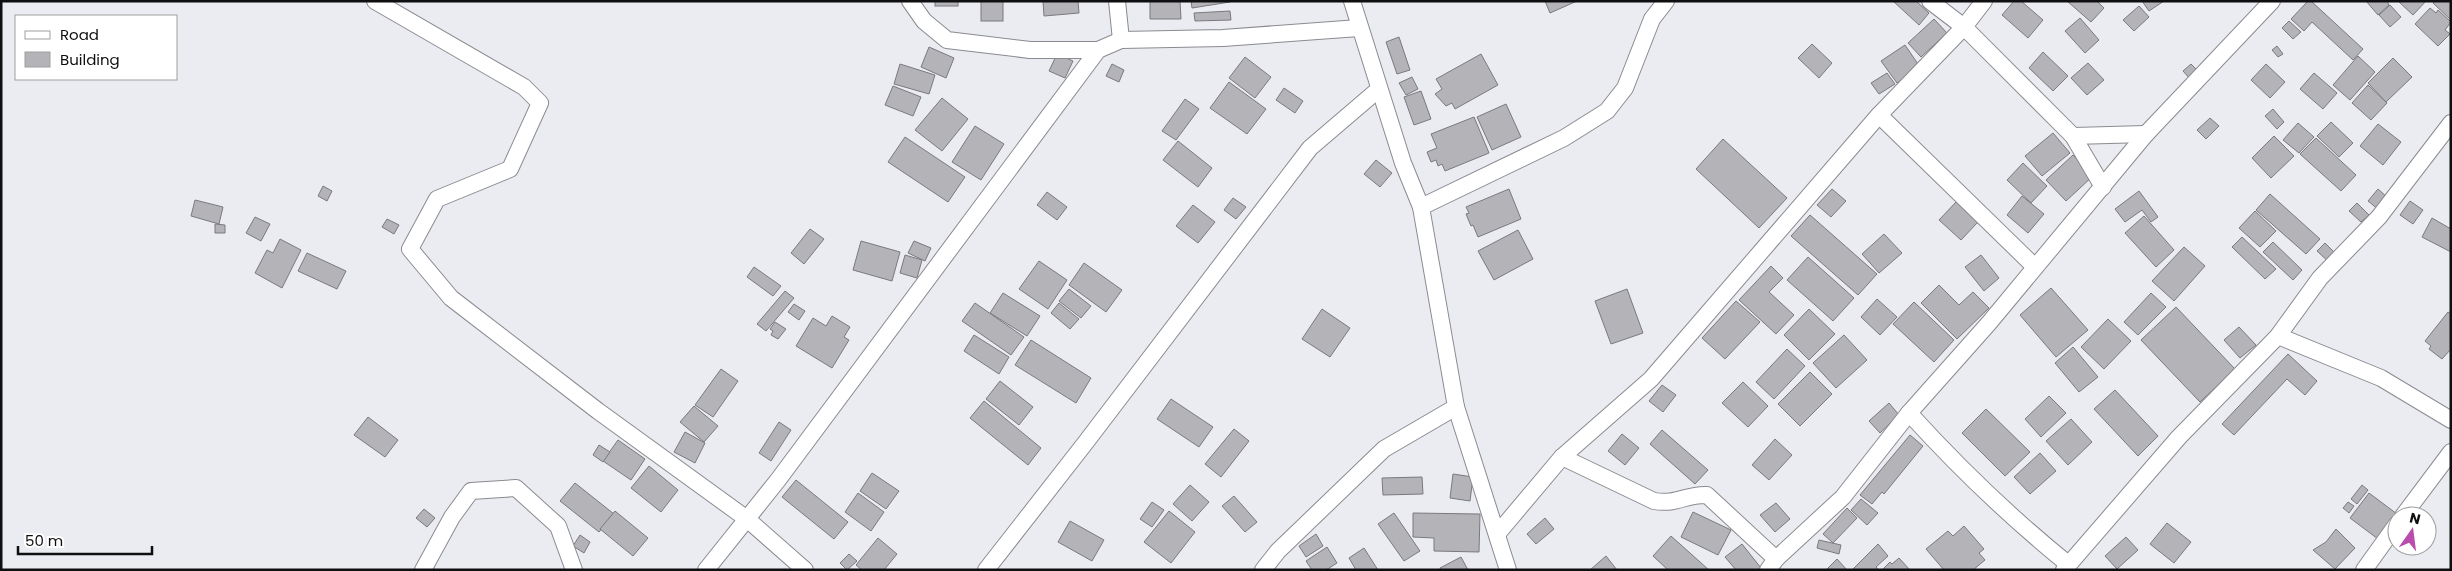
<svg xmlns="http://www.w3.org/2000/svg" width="2452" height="571" font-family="Poppins,sans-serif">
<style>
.building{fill:#b4b3b8;stroke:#79797e}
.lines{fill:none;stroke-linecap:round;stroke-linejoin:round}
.minor-casing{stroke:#8a8b90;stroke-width:18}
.minor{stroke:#fff;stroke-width:16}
</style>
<rect width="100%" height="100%" fill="#ebecf1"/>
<!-- building -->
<g class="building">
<rect x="935" y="1" width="23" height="5"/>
<rect x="981" y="1" width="22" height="20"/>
<polygon points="1043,1 1078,1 1079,13 1044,16"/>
<polygon points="1150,1 1180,1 1181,19 1150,19"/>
<polygon points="1191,1 1230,1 1230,2 1192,8"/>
<polygon points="1545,1 1577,1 1550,13"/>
<polygon points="1893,1 1916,1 1929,13 1919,25"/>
<polygon points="2014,1 2021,1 2043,20 2028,38 2002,15"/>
<polygon points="2097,1 2104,8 2091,22 2067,1"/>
<polygon points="2142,1 2164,1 2149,11"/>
<polygon points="2308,1 2311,1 2363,49 2353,60 2312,22 2304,31 2291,19"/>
<polygon points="2366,1 2387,1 2389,5 2378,15"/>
<polygon points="2398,1 2426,1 2413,15"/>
<polygon points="2435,1 2451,1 2451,20 2433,3"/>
<polygon points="2390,5 2401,17 2390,27 2379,15"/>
<polygon points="2139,6 2149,17 2134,31 2123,20"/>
<polygon points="2430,8 2436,13 2438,10 2451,22 2445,30 2450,34 2438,46 2415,24"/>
<polygon points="1230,11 1231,20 1195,21 1194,13"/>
<polygon points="2080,18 2099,40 2085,53 2065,31"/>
<polygon points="1934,19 1947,33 1921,57 1908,43"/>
<polygon points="2289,21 2301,32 2293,39 2282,28"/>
<polygon points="1399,37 1410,70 1397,74 1386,42"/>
<polygon points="1812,44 1832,63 1819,78 1798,58"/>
<polygon points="1905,45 1920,67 1897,83 1881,61"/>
<polygon points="2277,46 2283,54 2278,57 2272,50"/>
<polygon points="929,47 954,58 946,78 921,67"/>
<polygon points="2043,52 2068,76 2053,91 2029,68"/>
<polygon points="1057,54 1073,61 1065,78 1049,71"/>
<polygon points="1481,54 1498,85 1455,109 1452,103 1446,106 1435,94 1442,89 1436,79"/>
<polygon points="2358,56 2375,72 2350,100 2333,85"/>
<polygon points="1245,57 1271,77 1255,98 1229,78"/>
<polygon points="2393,58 2412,77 2386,102 2368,83"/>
<polygon points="2088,63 2104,80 2087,95 2071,78"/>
<polygon points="900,64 935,75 929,94 894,84"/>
<polygon points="1112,64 1124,70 1119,82 1106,76"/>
<polygon points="2191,64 2200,73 2191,80 2183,71"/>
<polygon points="2266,64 2285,82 2270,98 2251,80"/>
<polygon points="1887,73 1895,84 1879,94 1871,83"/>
<polygon points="2314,73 2337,93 2323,109 2300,89"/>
<polygon points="1412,77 1418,89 1406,95 1399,83"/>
<polygon points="1229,82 1266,109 1247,134 1210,108"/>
<polygon points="2368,85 2387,103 2371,120 2352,103"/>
<polygon points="893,86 921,97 913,116 885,105"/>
<polygon points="1284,88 1303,101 1295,113 1276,100"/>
<polygon points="1421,91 1431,119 1414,125 1404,97"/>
<polygon points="942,98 968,119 942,151 915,130"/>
<polygon points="1185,99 1199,109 1176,140 1162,131"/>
<polygon points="1506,104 1521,137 1492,150 1477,117"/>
<polygon points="2273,109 2284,122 2277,129 2265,116"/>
<polygon points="1474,117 1489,153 1445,171 1442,164 1438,166 1436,160 1431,162 1427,152 1437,148 1431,134"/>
<polygon points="2210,118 2219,126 2206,139 2197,130"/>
<polygon points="2331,122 2353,143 2339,157 2317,136"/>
<polygon points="2298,123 2314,137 2299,153 2283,140"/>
<polygon points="2378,124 2401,142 2383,165 2360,146"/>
<polygon points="975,126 1004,144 981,180 952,162"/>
<polygon points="2053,133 2070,153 2042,176 2025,156"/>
<polygon points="2274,136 2294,156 2271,178 2252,158"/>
<polygon points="905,137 965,177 948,202 888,162"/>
<polygon points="2316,138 2356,175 2341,191 2300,154"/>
<polygon points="1723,139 1787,198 1759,228 1696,169"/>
<polygon points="1178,141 1212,168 1198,187 1163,160"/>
<polygon points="2073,155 2093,176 2066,201 2046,180"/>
<polygon points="1376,160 1392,173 1380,187 1364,174"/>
<polygon points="2023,163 2047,186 2031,203 2007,180"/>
<polygon points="323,186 332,191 327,201 318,196"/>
<polygon points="1509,189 1521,219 1478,237 1473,225 1471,226 1466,214 1469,213 1466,207"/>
<polygon points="1832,189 1846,201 1831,217 1817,205"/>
<polygon points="2378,189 2388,198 2379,210 2368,201"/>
<polygon points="2139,191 2158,217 2151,222 2142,210 2125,222 2115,209"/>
<polygon points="1047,192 1067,207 1057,220 1037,205"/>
<polygon points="2270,194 2320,239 2306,254 2256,210"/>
<polygon points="2022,196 2044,214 2028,233 2007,215"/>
<polygon points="1233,198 1246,207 1236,219 1224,210"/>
<polygon points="195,200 223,207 219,224 191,216"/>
<polygon points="2410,201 2423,210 2413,224 2400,215"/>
<polygon points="1956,202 1978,222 1961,240 1939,220"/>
<polygon points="2357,203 2369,215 2361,222 2349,211"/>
<polygon points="1193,205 1215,222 1198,243 1176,226"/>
<polygon points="2255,211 2276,231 2260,247 2239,228"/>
<polygon points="1810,215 1877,274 1858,295 1791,236"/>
<polygon points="2144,216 2174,250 2156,267 2125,233"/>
<polygon points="255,217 270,224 261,241 246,233"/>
<polygon points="2432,218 2451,229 2451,252 2422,237"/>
<polygon points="387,219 399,225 394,234 382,227"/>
<polygon points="215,224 225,225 225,233 215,233"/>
<polygon points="810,229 824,239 804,264 791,253"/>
<polygon points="1518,230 1533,259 1494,280 1478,251"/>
<polygon points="1884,234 1902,253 1879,273 1862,254"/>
<polygon points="2242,237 2276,269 2265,279 2232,247"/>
<polygon points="280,239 301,250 282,288 255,273 267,250 273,253"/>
<polygon points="861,241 900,252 892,281 853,270"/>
<polygon points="914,241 931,248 925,261 908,253"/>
<polygon points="2273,242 2302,270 2293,280 2263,252"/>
<polygon points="2325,243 2337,255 2330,263 2317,251"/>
<polygon points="2184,247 2205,266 2174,301 2152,281"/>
<polygon points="307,253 346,271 337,289 298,271"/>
<polygon points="905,255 922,260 917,278 900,273"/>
<polygon points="1981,255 1999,278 1984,291 1965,267"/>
<polygon points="1808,257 1854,298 1833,321 1787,280"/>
<polygon points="1039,261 1067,280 1048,309 1019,289"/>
<polygon points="1084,263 1122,290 1106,312 1069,285"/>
<polygon points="1771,266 1783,278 1769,292 1794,315 1776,334 1739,300"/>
<polygon points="754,267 781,286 773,296 747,277"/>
<polygon points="1939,285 1959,305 1973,292 1989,308 1957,339 1921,303"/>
<polygon points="2051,288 2088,330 2056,357 2020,315"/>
<polygon points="1069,289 1091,306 1081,318 1059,301"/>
<polygon points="1627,289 1643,333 1611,344 1595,301"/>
<polygon points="785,291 794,298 766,331 757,324"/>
<polygon points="1003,293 1040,316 1027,336 990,313"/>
<polygon points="2151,293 2166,307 2138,335 2124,322"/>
<polygon points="1877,299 1897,317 1880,335 1861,317"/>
<polygon points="1736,301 1760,322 1725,359 1702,338"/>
<polygon points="1914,302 1954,340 1934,362 1893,324"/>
<polygon points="975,303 1024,337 1011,355 962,321"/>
<polygon points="1059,303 1079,319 1070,329 1051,313"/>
<polygon points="794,304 805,311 799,320 788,312"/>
<polygon points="2176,307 2235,369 2200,402 2141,340"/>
<polygon points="1322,309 1350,328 1330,357 1302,339"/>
<polygon points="1809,309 1835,334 1809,360 1784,335"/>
<polygon points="2448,312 2451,314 2451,349 2442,359 2429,349 2431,346 2425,341"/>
<polygon points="832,316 850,327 844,337 849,340 832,368 796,346 813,318 826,326"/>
<polygon points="2108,319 2131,341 2104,369 2081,347"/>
<polygon points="775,322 786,329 778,339 771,335 773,331 770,329"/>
<polygon points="2239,327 2256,345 2240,358 2224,340"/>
<polygon points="974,335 1009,357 999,374 964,351"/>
<polygon points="1844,335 1867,360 1836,388 1813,363"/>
<polygon points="1031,340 1091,378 1076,403 1015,365"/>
<polygon points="2073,347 2098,377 2079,392 2055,363"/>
<polygon points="1787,349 1805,366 1774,399 1756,382"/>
<polygon points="2288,354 2317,381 2305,395 2287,379 2234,435 2222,424"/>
<polygon points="721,369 738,381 713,417 695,405"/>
<polygon points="1810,372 1832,394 1800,426 1778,404"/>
<polygon points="1000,381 1033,407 1019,425 986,399"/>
<polygon points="1743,382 1768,406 1748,427 1722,403"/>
<polygon points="1662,385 1676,395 1663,412 1649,401"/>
<polygon points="2115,390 2158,436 2138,456 2094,409"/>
<polygon points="2049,396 2066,413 2041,437 2025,419"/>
<polygon points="1171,399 1213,427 1199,447 1157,419"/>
<polygon points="984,401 1041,448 1028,465 970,418"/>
<polygon points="1889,403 1899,415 1880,433 1869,421"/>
<polygon points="694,406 718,426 704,442 680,422"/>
<polygon points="1986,409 2030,452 2005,476 1962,433"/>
<polygon points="368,417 398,440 385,457 354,435"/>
<polygon points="2071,419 2092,442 2068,465 2046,441"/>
<polygon points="779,422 791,430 771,461 759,453"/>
<polygon points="1234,429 1249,441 1221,477 1205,464"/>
<polygon points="1662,430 1708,470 1695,484 1650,444"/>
<polygon points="685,432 705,443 695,463 674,452"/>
<polygon points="1622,434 1639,448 1625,465 1608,451"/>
<polygon points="1910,435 1923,446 1884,494 1882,492 1872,504 1860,495"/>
<polygon points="1775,439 1792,455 1769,480 1752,465"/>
<polygon points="618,440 645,459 631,480 603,461"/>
<polygon points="599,445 610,452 603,462 593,455"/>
<polygon points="2040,453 2056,471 2030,494 2014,477"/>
<polygon points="649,466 678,490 661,512 631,488"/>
<polygon points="872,473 899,491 886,509 860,491"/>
<polygon points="1453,474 1473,477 1470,501 1450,498"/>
<polygon points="1422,477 1423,494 1383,495 1382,478"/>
<polygon points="796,480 848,522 834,539 782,497"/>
<polygon points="575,483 614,514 599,532 560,501"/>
<polygon points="1190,485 1209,502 1192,521 1173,504"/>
<polygon points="2362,485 2368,490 2357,504 2351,499"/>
<polygon points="858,493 884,512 871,531 845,512"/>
<polygon points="2369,493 2397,514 2378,539 2350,518"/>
<polygon points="1234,496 1257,522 1245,532 1222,506"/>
<polygon points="1861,499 1878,513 1867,525 1851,510"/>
<polygon points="1152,502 1164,510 1152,527 1140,519"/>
<polygon points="2348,502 2354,506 2349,513 2343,508"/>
<polygon points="1776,503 1790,519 1775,532 1760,515"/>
<polygon points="1847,508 1857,518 1833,543 1823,534"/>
<polygon points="424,509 435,518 427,527 416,518"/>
<polygon points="615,511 648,538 633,556 600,529"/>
<polygon points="1169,511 1195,532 1171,563 1144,542"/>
<polygon points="1693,512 1731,530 1718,555 1681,537"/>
<polygon points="1394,513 1420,551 1404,561 1378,524"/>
<polygon points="1413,513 1480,514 1479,552 1434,551 1434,538 1413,537"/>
<polygon points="1545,518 1554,529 1536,544 1527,534"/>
<polygon points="1070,521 1104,540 1092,561 1058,542"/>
<polygon points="2167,523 2191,542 2174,563 2150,544"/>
<polygon points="1964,526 1984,549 1979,553 1985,560 1973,570 1944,570 1926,549 1948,531 1953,536"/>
<polygon points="2336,529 2355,548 2335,569 2313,550 2326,542"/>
<polygon points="1316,534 1323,546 1306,557 1299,546"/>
<polygon points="580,535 590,542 584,553 573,546"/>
<polygon points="1671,536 1709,570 1668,570 1653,556"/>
<polygon points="2126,537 2138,550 2117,569 2105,556"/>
<polygon points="878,538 897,554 884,570 862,570 856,565"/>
<polygon points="1819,540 1841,545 1839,554 1817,548"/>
<polygon points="1742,544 1761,568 1758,570 1736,570 1725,557"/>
<polygon points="1878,544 1888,556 1876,567 1879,570 1852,570"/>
<polygon points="1327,547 1337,563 1326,570 1312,570 1306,561"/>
<polygon points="1364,548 1378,570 1356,570 1349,558"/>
<polygon points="849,554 857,561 847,570 840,563"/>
<polygon points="1606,556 1617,570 1590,570"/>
<polygon points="1461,557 1468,570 1441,570 1440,568"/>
<polygon points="1899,558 1910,570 1882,570 1890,562 1892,564"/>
<polygon points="1837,559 1847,570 1826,570"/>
</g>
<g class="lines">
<defs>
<g id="minor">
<polyline points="375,1 524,87 540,103 510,169 437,199 410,249 451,298 598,411 747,519 805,570"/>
<polyline points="910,1 924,21 947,40 1030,50 1098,50"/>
<polyline points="1117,1 1121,40"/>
<polyline points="1352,1 1403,163 1421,207 1456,407 1508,570"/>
<polyline points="1930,1 1964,27 2073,136 2103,187"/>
<polyline points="1879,115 2034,266"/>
<polyline points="2073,136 2146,134"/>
<polyline points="1421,207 1564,138 1607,111 1625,88 1652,19 1666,1"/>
<polyline points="2278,336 2381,378 2451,420"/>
<path d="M1909,413c50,55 102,105 159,151"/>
<path d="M1562,457l92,44c23,4 32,-7 53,-6l69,64"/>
<polyline points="2403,516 2451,452"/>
<polyline points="1498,533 1562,457 1651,379 1879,115 1964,27 1984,1"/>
<polyline points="423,570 452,517 471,491 516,488 558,526 574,570"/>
<polyline points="706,570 778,480 1098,50 1121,40 1223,38 1359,28"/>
<polyline points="986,570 1086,442 1310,148 1379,89"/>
<polyline points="1263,570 1278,551 1384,449 1456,407"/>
<polyline points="1768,570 1776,559 1843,497 1909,413 1989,323 2146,134 2272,1"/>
<polyline points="2064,570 2179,437 2278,336 2320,278 2379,217 2451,123"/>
<polyline points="2364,570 2397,524"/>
</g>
</defs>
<!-- minor casing -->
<use href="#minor" class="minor-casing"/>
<!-- minor -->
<use href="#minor" class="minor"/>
</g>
<!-- border -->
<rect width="2452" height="571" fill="none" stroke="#0f0f11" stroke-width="5"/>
<!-- legend -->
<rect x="15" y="15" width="162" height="65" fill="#ffffff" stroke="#9f9fa0"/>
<rect x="25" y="31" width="25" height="8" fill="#ffffff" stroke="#9f9fa0"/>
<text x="60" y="40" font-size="15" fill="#0f0f11">Road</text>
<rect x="25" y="52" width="25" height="15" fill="#b4b3b8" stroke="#9f9fa0"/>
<text x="60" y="65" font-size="15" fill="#0f0f11">Building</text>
<!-- north arrow -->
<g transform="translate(2412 531) rotate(14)"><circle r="24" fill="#ffffff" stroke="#9f9fa0"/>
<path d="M0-4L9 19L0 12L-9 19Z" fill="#b94cac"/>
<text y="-8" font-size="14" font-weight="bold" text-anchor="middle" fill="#0f0f11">N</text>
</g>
<!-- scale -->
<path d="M18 546v8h134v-8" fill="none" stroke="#0f0f11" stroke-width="2.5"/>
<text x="25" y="546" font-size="15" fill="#0f0f11" stroke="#ffffff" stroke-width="4" paint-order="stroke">50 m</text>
</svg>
